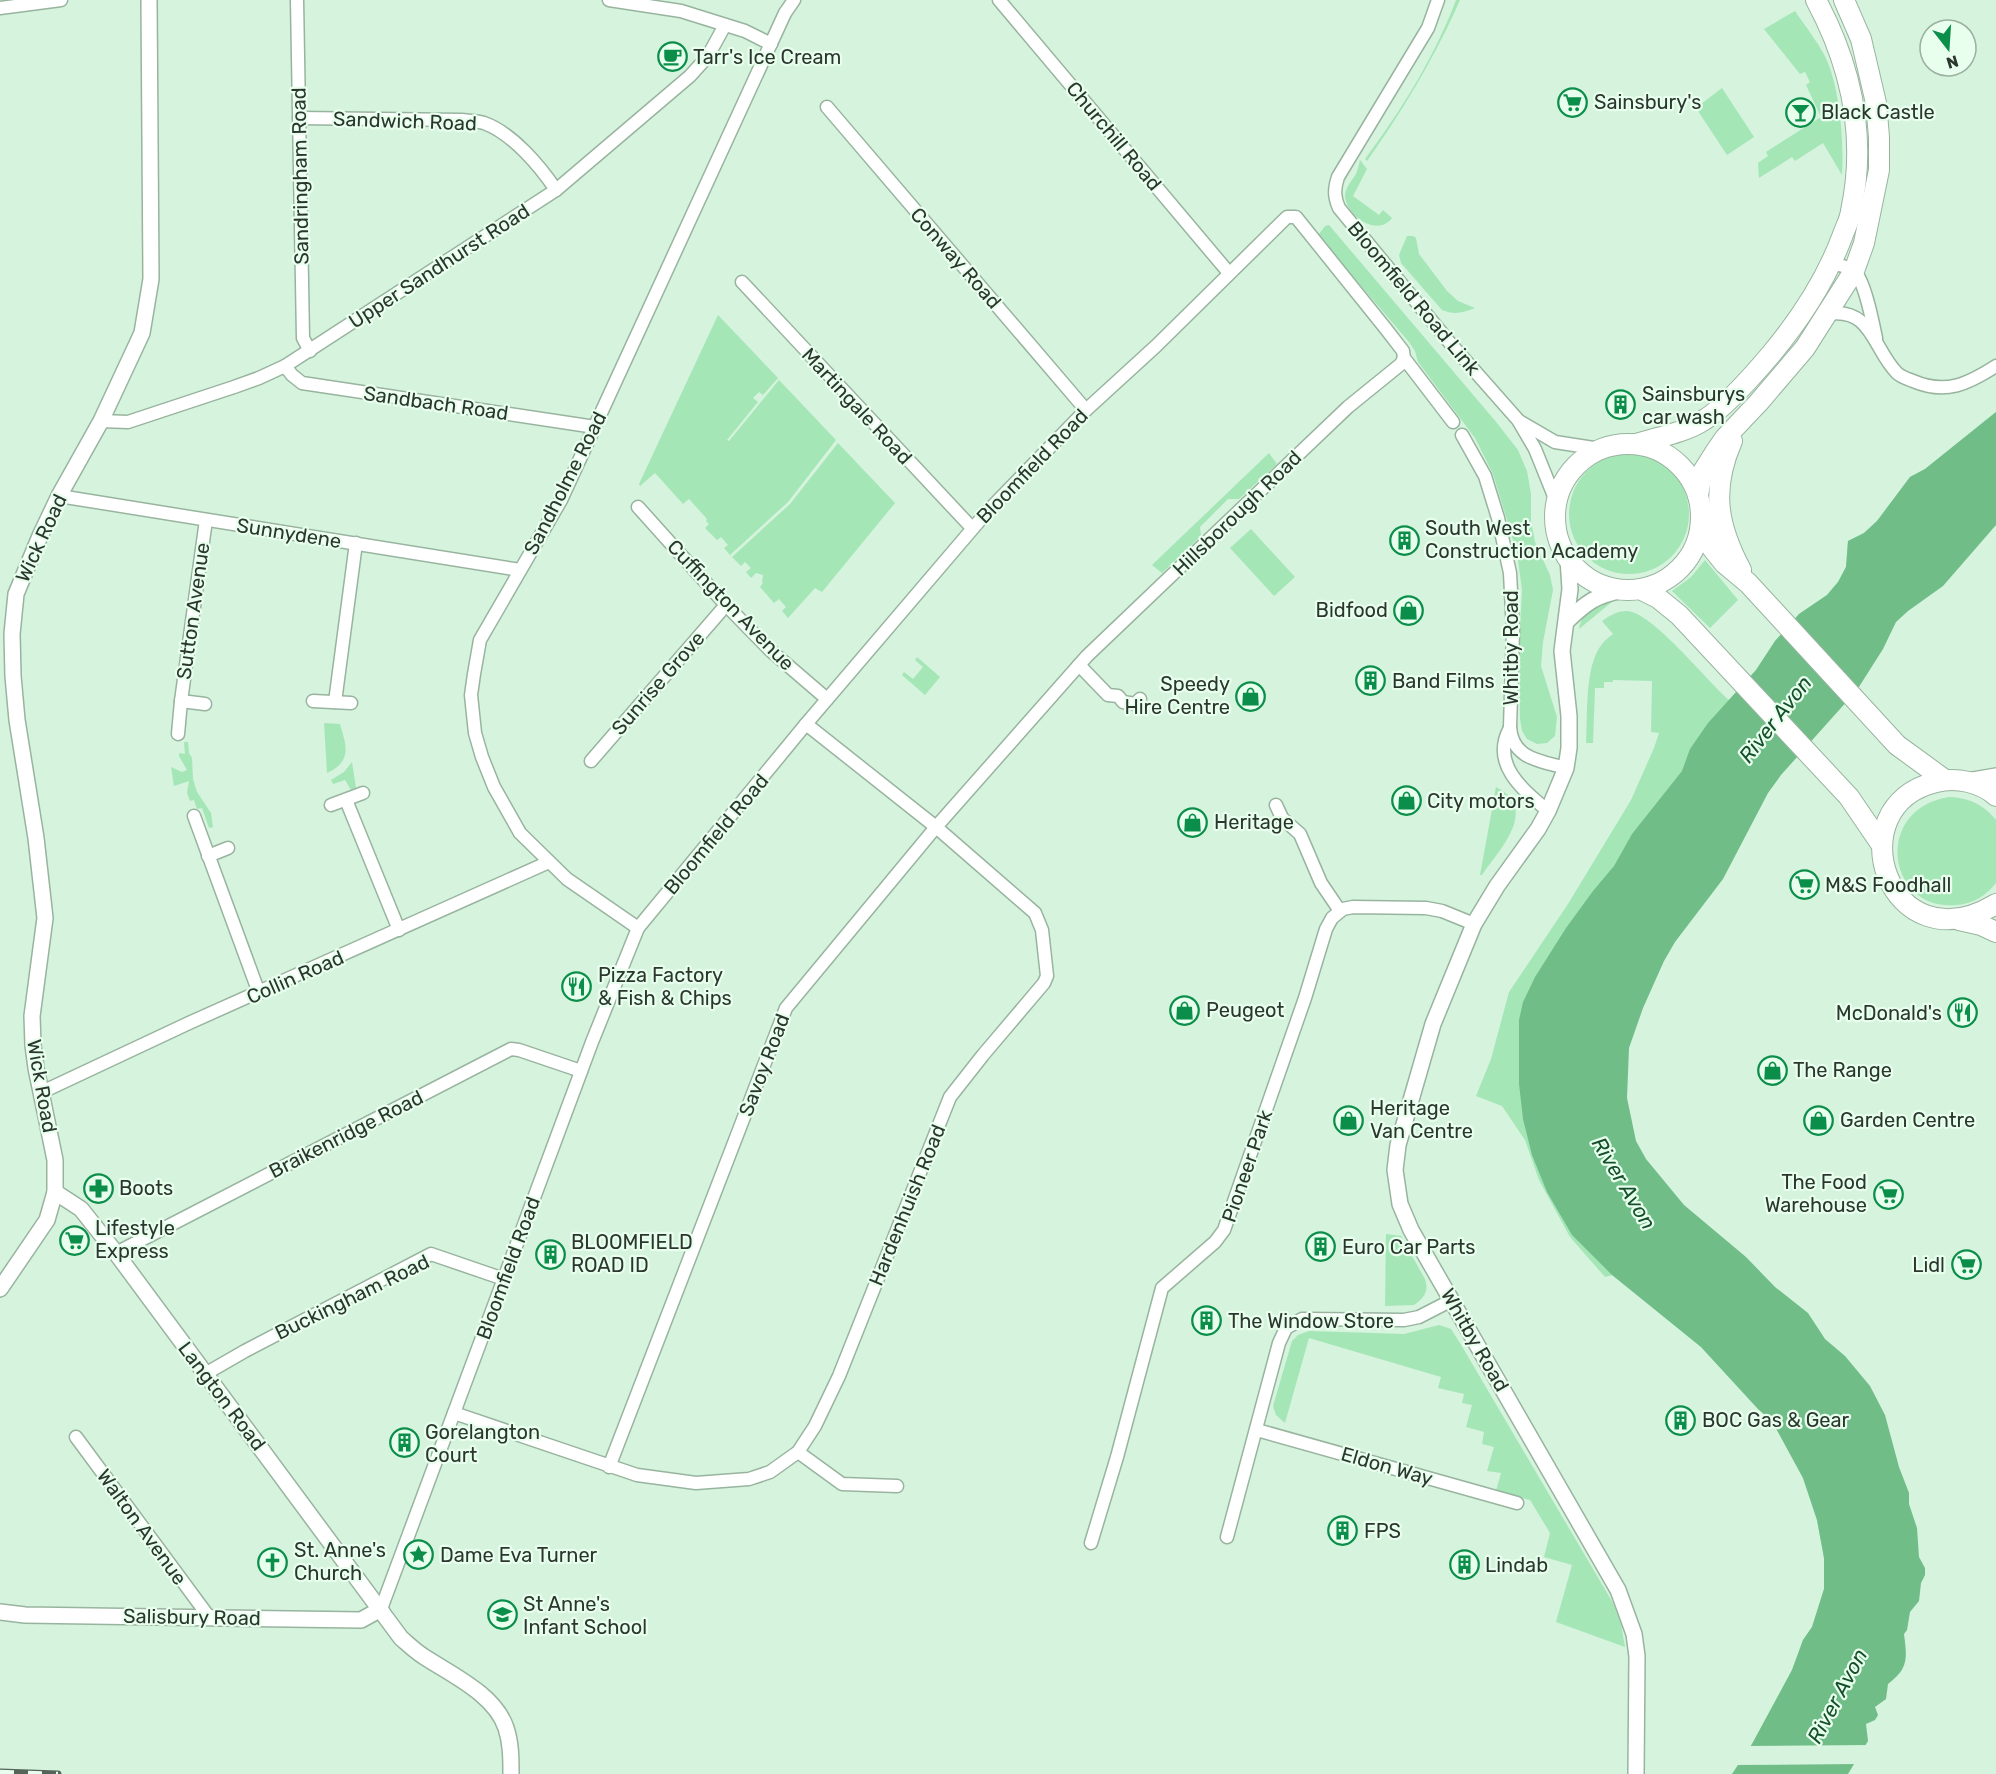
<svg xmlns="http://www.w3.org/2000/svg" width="1996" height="1774" font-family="Rubik,sans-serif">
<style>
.green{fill:#a5e6b7}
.water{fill:#70bd88}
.pier{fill:#d5f3dd}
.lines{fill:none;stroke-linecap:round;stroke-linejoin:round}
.minor-casing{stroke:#98b49f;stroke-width:15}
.tertiary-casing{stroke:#98b49f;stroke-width:18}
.primary-casing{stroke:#98b49f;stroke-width:22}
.minor{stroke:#fff;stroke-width:12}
.tertiary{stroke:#fff;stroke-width:15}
.primary{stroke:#fff;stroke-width:20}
.rail-casing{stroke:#546458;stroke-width:7}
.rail{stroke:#e7ffec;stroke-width:4.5;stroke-dasharray:14;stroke-linecap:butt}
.labels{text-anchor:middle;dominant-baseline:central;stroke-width:4.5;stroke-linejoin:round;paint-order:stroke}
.poi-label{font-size:20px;fill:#2b362e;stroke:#e7ffec;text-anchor:start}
.street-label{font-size:20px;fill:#2b362e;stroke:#e7ffec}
.water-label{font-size:21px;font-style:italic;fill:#164f2c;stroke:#e7ffec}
</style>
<rect width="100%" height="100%" fill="#d5f3dd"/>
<!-- green -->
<g class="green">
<path d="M1456,0h4l-4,9c-24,53 -55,104 -89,152l-2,-2c36,-48 70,-103 91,-159z"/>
<path d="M1795,11c10,15 27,36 33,52 12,30 16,79 14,112l-19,-32 -28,18 -3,-4 -33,21 -1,-15 10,-7 -2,-4 55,-35 -15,-32 4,-3 -5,-10 -5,2 -36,-45z"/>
<polygon points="1722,88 1754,137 1727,155 1696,108"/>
<path d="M1360,160l7,9 -14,27 26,19 4,-5 9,8c-15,20 -47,-3 -47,-23 1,-9 7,-14 11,-21 2,-5 3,-10 4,-14z"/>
<polygon points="1329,225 1497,423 1518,450 1527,471 1531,494 1531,521 1535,542 1550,575 1553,590 1543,642 1541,666 1557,717 1555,736 1547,743 1537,744 1527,739 1522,731 1520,719 1519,645 1522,590 1517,553 1493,474 1475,438 1418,362 1415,351 1409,342 1320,238 1319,234 1325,226"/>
<path d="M1407,236h6l3,2 3,16 28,37 11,10 17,7c-12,5 -21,7 -33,2l-41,-47 -2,-8z"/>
<polygon points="718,315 778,378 763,395 759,392 753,398 758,402 727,440 729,441 779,380 836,440 788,502 730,555 724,548 728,545 721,537 717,540 705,528 709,524 706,521 707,519 689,499 683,504 655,473 640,486 639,484"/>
<path d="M1996,412l-442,619 221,336 87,243 -130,164 20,-30 40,-74 11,-30 9,-13 12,-38v-31l-7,-38 -14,-42 -31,-57 -14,-12 -57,-62 -88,-72 -8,2 -35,-40 -31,-57 -14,-40 -23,-34 -26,-10 15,-37 18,-67 59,-88 63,-104 23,-52 5,-15 -8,-1 1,-51 -39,-1v2h-9v6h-9l-2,55h-7c2,-27 -2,-77 16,-99 3,-4 7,-7 11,-10l-11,-13c7,-5 15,-10 25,-10 25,1 81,71 102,89l27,-30 19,-29 24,-27 28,-19 11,-13 8,-15 2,-26 16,-8 13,-12 33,-44 15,-8z"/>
<polygon points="838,443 895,503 822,592 815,588 788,618 782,611 786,607 779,599 774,603 760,587 763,583 762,582 763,575 756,573 751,578 746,572 751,568 745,562 741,566 732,557 790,504"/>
<polygon points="1269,453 1277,464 1239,499 1228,499 1200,527 1201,536 1162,573 1152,565"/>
<circle cx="1629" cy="514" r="60"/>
<polygon points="1251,529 1295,577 1274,596 1230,548"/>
<polygon points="1705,560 1738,600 1710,628 1672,591 1691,577"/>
<path d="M1606,601h7l-34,28c2,-15 14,-21 27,-28z"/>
<polygon points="917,657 940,677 925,695 902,675 904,672 913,679 923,667 915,660"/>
<path d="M324,723l16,1c6,21 13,37 -13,49z"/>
<polygon points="184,742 188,742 189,753 192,758 193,779 197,792 211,813 213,827 209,828 202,808 197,809 194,800 190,801 187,793 189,781 174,786 171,767 182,772 187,770 179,756 179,753 185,754"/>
<polygon points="352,762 356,788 351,790 345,780 333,784 331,780 344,772"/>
<path d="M1496,787c44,22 3,63 -14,88h-2z"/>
<path d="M1949,797c20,1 34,7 47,23v63c-9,12 -23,21 -39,22 -70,7 -85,-96 -8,-108z"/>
<path d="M1386,1234l15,2 24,43c4,13 -1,19 -11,26l-29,1z"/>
<polygon points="1439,1325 1451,1329 1460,1343 1613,1603 1621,1624 1625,1647 1556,1622 1572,1565 1544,1557 1550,1533 1530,1500 1496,1491 1501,1473 1487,1471 1494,1447 1482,1444 1484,1432 1466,1427 1472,1405 1462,1403 1464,1394 1438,1388 1441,1377 1309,1338 1285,1423 1276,1415 1273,1406 1292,1341 1298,1335 1309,1331 1404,1334"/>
</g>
<!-- water -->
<path class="water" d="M1996,412v113l-53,61 -35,25 -12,11 -13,27 -26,41 -76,85 -13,18 -45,86 -48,63 -11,19 -21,47 -14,40 -2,50 9,43 10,18 38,46 62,52 29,30 33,26 17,26 20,17 25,30 15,29 14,52 10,26v11l8,24 2,29 6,11v7l-4,8 -2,18 -9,11 -3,18 -3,4c3,24 5,34 -16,50l-2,15 -11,8 3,8 -3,5 -9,4 2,17 -20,33h-116l20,-30 40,-74 11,-30 9,-13 12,-38v-31l-7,-38 -14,-42 -31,-57 -14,-12 -57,-62 -89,-72 -40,-40 -25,-43 -15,-37 -9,-36 -4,-35v-64l4,-18 12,-25 31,-49 27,-37 21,-25 18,-32 50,-63 8,-22 18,-26 48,-53 19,-29 24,-27 28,-19 11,-13 8,-15 2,-26 16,-8 13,-12 33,-44 15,-8z"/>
<!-- pier -->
<polygon class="pier" points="1869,1745 1858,1764 1734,1765 1747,1746"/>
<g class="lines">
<defs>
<g id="minor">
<polyline points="297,0 303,338 310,351"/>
<polyline points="609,0 681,11 745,31 771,44"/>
<polyline points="999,0 1229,273"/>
<path d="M1438,0l-10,28 -90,149c-4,12 -4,20 1,31l111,135 68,77 17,29 21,52"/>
<polyline points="0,8 61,0"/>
<polyline points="827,107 1086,410"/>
<path d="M299,118l162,2c7,1 16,1 23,3 28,10 56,43 72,67"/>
<path d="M1832,263c6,2 18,4 23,9 10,10 18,52 21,66"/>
<polyline points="742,282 972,528"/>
<path d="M1828,314c44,-7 45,35 69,59 4,4 11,6 16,8 33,14 55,3 83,-15"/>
<polyline points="285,366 292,375 302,383 595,427"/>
<polyline points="101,421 128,422 234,387 259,378 285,366 556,190 690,76 708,56 725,25"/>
<polyline points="1519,421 1555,442 1600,449"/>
<path d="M1462,435l23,41 13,42 12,55 3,58 -3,96c2,32 31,34 56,41"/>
<polyline points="59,496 520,570"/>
<polyline points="638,507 726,605 770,650 827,699"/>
<polyline points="1079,665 1108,695 1118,696 1123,702 1135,704 1140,699"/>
<polyline points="181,701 205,704"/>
<polyline points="313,701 351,703"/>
<polyline points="335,702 356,543"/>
<path d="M1510,728c-20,36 13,62 38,83"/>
<polyline points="178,734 181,701 206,520"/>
<polyline points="591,761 726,605"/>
<polyline points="346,800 399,930"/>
<polyline points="331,805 363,793"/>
<polyline points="1276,805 1282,818 1300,834 1321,883 1340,911"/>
<polyline points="194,816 259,993"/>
<polyline points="208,856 228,848"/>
<polyline points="638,928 567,879 520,833 494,787 482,757 475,733 471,695 474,674 480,640 561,500 785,13 794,0"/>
<polyline points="42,1092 189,1023 549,862"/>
<polyline points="116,1253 511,1049 519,1050 581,1071"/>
<polyline points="205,1374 245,1351 431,1254 504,1279"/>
<polyline points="454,1413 637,1475 696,1483 749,1479 770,1472 798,1452 815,1426 839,1376 950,1097 983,1055 1044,983 1047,976 1042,930 1035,913 936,827 806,724"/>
<polyline points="1257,1430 1517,1503"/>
<polyline points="76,1437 209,1617"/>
<polyline points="798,1452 842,1484 897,1486"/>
<polyline points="609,1467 786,1008 936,827 1087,656 1348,407 1401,364 1404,358"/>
<polyline points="1227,1537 1279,1343 1286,1328 1302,1319 1404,1320 1419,1317 1452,1300"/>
<polyline points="1091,1543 1117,1457 1162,1288 1215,1242 1224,1230 1305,998 1326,929 1332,918 1343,909 1353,907 1426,908 1442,911 1474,924"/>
<polyline points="381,1609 592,1042 638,928 806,724 986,513 1086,410 1156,346 1287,217 1296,217 1386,329 1403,351 1404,358 1453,422"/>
</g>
<g id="tertiary">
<polyline points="1568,559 1570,589 1562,651 1569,716 1569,748 1566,768 1548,811 1538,829 1497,886 1474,924 1433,1024 1398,1145 1395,1170 1400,1204 1411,1230 1618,1590 1634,1634 1637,1656 1636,1774"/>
<path d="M1567,621c20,-19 28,-25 56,-31"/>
<polyline points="1967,781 1996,776"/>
<path d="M55,1192l26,17 35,44 285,385c7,6 14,13 22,18 27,18 72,38 83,72 5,15 5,30 5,46"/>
<polyline points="0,1289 47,1220 55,1192 55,1160 36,1068 33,1045 32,1016 45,918 36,838 17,720 13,676 12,634 16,594 40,536 59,496 101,421 142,333 151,279 149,0"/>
<polyline points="0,1612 25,1615 361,1620 381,1609"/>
</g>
<g id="primary">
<path d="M1732,441c-21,48 -15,84 9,129"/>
<path d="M1636,444c22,-7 48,-11 68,-24 20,-12 52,-48 68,-67 29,-35 54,-73 70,-116 3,-9 8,-17 9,-26 16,-75 1,-144 -35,-211"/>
<circle cx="1628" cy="517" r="73"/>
<polyline points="1698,495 1702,473 1714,454 1725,438 1759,402 1805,348 1854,271 1864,243 1879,170 1879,137 1876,103 1861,39 1844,0"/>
<polyline points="1701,517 1712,548 1724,563 1748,583 1897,745 1945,780"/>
<polyline points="1640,589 1658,598 1679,615 1849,797 1881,844"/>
<path d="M1996,796c-15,-14 -40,-19 -60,-14 -101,24 -48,187 60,122"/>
<polyline points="1959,920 1981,925 1996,932"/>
</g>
</defs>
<!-- minor casing -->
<use href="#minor" class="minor-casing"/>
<!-- tertiary casing -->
<use href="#tertiary" class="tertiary-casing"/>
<!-- primary casing -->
<use href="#primary" class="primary-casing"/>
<!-- minor -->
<use href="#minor" class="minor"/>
<!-- tertiary -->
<use href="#tertiary" class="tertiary"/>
<!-- primary -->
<use href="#primary" class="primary"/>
<defs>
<polyline id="rail" points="0,1772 58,1774"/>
</defs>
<!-- rail casing -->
<use href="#rail" class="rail-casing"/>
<!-- rail -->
<use href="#rail" class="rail"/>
</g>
<!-- icons -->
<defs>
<symbol id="cafe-ring" viewBox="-11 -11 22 22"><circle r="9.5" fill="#e7ffec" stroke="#0c8e4b" stroke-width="1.5"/><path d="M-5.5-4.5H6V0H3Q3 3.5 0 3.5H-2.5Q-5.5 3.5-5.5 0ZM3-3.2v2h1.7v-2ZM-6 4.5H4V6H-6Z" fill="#0c8e4b"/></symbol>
<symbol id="supermarket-ring" viewBox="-11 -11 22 22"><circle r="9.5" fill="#e7ffec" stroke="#0c8e4b" stroke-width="1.5"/><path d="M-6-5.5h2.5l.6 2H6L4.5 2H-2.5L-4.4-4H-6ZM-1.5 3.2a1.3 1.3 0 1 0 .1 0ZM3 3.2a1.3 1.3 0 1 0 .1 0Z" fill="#0c8e4b"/></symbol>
<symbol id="bar-ring" viewBox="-11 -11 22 22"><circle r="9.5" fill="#e7ffec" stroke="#0c8e4b" stroke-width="1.5"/><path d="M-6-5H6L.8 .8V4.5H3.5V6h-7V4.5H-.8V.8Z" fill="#0c8e4b"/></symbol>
<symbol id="building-ring" viewBox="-11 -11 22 22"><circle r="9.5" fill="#e7ffec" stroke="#0c8e4b" stroke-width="1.5"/><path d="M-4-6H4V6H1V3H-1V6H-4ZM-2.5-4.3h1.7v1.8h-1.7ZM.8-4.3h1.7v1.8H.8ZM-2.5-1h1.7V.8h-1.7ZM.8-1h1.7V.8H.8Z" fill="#0c8e4b"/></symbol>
<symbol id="shop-ring" viewBox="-11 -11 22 22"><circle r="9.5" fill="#e7ffec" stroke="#0c8e4b" stroke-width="1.5"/><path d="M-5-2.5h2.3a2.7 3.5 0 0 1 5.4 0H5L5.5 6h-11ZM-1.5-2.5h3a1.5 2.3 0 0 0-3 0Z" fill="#0c8e4b"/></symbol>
<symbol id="restaurant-ring" viewBox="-11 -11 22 22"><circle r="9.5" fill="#e7ffec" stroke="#0c8e4b" stroke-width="1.5"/><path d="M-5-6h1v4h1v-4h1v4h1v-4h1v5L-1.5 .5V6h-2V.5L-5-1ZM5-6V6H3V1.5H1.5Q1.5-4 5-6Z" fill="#0c8e4b"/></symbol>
<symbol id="pharmacy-ring" viewBox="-11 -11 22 22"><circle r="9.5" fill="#e7ffec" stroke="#0c8e4b" stroke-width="1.5"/><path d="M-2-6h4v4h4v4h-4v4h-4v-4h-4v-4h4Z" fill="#0c8e4b"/></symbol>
<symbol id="sight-ring" viewBox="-11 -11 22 22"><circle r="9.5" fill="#e7ffec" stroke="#0c8e4b" stroke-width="1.5"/><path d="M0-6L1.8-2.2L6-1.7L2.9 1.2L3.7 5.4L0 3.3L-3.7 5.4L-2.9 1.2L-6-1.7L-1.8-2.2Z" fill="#0c8e4b"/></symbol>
<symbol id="church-ring" viewBox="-11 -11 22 22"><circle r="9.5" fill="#e7ffec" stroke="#0c8e4b" stroke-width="1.5"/><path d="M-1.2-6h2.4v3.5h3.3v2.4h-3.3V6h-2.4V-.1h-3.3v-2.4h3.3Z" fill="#0c8e4b"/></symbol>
<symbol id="school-ring" viewBox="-11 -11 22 22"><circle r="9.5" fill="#e7ffec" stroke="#0c8e4b" stroke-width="1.5"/><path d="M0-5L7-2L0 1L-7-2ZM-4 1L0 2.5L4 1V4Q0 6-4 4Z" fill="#0c8e4b"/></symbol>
</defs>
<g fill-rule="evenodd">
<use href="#cafe-ring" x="656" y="40" width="33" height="33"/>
<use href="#supermarket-ring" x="1556" y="86" width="33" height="33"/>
<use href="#bar-ring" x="1784" y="96" width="33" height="33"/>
<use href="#building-ring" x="1604" y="388" width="33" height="33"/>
<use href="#building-ring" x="1388" y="524" width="33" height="33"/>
<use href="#shop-ring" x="1392" y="594" width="33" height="33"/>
<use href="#building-ring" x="1354" y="664" width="33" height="33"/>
<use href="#shop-ring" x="1234" y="680" width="33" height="33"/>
<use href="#shop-ring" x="1390" y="784" width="33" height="33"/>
<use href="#shop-ring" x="1176" y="806" width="33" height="33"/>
<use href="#supermarket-ring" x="1788" y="868" width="33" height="33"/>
<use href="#restaurant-ring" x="560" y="970" width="33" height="33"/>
<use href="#shop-ring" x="1168" y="994" width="33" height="33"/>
<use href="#restaurant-ring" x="1946" y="996" width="33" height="33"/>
<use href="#shop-ring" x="1756" y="1054" width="33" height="33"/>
<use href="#shop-ring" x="1332" y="1104" width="33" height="33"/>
<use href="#shop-ring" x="1802" y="1104" width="33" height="33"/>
<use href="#pharmacy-ring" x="82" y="1172" width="33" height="33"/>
<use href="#supermarket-ring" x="1872" y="1178" width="33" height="33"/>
<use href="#supermarket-ring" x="58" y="1224" width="33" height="33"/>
<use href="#building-ring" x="1304" y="1230" width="33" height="33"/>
<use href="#building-ring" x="534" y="1238" width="33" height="33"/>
<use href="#supermarket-ring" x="1950" y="1248" width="33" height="33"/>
<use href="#building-ring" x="1190" y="1304" width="33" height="33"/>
<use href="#building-ring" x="1664" y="1404" width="33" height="33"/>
<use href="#building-ring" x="388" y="1426" width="33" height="33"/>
<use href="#building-ring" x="1326" y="1514" width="33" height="33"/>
<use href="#sight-ring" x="402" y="1538" width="33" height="33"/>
<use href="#church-ring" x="256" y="1546" width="33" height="33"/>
<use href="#building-ring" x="1448" y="1548" width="33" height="33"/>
<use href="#school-ring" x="486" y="1598" width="33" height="33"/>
</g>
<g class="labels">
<!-- poi labels -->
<g class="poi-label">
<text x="693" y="57">Tarr's Ice Cream</text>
<text x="1594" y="102">Sainsbury's</text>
<text x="1821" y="112">Black Castle</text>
<text x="1642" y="394">Sainsburys<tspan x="1642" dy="23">car wash</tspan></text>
<text x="1425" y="528">South West<tspan x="1425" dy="23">Construction Academy</tspan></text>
<text x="1388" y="610" text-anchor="end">Bidfood</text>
<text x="1392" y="681">Band Films</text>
<text x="1230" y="684" text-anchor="end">Speedy<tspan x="1230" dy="23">Hire Centre</tspan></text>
<text x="1427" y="801">City motors</text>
<text x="1214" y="822">Heritage</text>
<text x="1825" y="885">M&amp;S Foodhall</text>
<text x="598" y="975">Pizza Factory<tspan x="598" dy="23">&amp; Fish &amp; Chips</tspan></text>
<text x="1206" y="1010">Peugeot</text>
<text x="1942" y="1013" text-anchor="end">McDonald's</text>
<text x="1793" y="1070">The Range</text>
<text x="1370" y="1108">Heritage<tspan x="1370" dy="23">Van Centre</tspan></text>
<text x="1840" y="1120">Garden Centre</text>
<text x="1867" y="1182" text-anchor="end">The Food<tspan x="1867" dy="23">Warehouse</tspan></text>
<text x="119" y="1188">Boots</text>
<text x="95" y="1228">Lifestyle<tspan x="95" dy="23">Express</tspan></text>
<text x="571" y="1242">BLOOMFIELD<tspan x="571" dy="23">ROAD ID</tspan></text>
<text x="1342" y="1247">Euro Car Parts</text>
<text x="1945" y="1265" text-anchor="end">Lidl</text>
<text x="1228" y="1321">The Window Store</text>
<text x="1702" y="1420">BOC Gas &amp; Gear</text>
<text x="425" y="1432">Gorelangton<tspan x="425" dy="23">Court</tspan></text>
<text x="1364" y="1531">FPS</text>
<text x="294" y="1550">St. Anne's<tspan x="294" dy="23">Church</tspan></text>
<text x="440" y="1555">Dame Eva Turner</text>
<text x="1485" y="1565">Lindab</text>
<text x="523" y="1604">St Anne's<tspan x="523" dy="23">Infant School</tspan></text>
</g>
<!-- street labels -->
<g class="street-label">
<text transform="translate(405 121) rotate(2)">Sandwich Road</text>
<text transform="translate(1114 136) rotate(50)">Churchill Road</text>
<text transform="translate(300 176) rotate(-91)">Sandringham Road</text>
<text transform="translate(956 258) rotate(49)">Conway Road</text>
<text transform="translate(439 266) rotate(-33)">Upper Sandhurst Road</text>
<text transform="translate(1414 298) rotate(50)">Bloomfield Road Link</text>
<text transform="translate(436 403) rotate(8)">Sandbach Road</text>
<text transform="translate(857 406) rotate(47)">Martingale Road</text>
<text transform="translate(1032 466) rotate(-46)">Bloomfield Road</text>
<text transform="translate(565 483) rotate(-63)">Sandholme Road</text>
<text transform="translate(1237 513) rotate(-44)">Hillsborough Road</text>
<text transform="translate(289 533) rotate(9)">Sunnydene</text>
<text transform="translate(41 538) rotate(-65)">Wick Road</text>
<text transform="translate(731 605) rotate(46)">Cuffington Avenue</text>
<text transform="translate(193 611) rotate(-82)">Sutton Avenue</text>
<text transform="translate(1511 648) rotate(-90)">Whitby Road</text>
<text transform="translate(658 683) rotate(-49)">Sunrise Grove</text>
<text transform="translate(716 834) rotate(-50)">Bloomfield Road</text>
<text transform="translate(295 977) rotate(-24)">Collin Road</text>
<text transform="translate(764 1065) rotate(-69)">Savoy Road</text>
<text transform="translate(42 1086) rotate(80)">Wick Road</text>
<text transform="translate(346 1134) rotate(-27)">Braikenridge Road</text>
<text transform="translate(1247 1166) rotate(-71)">Pioneer Park</text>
<text transform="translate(907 1205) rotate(-68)">Hardenhuish Road</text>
<text transform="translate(508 1268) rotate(-70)">Bloomfield Road</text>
<text transform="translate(352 1297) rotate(-26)">Buckingham Road</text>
<text transform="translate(1475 1340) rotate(60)">Whitby Road</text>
<text transform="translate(222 1396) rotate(53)">Langton Road</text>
<text transform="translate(1387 1466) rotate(16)">Eldon Way</text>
<text transform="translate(142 1527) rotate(54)">Walton Avenue</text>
<text transform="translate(192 1617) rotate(1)">Salisbury Road</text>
</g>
<!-- water labels -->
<g class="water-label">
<text transform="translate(1775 719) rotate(-52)">River Avon</text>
<text transform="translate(1624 1183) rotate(59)">River Avon</text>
<text transform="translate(1837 1696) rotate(-62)">River Avon</text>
</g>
</g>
<!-- north arrow -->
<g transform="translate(1948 48) rotate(163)"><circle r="28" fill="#e7ffec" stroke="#9cafa0" stroke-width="1.5"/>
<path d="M0-4.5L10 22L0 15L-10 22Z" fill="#0c8e4b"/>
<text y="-9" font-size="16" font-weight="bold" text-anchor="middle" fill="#2b362e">N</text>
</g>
</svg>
